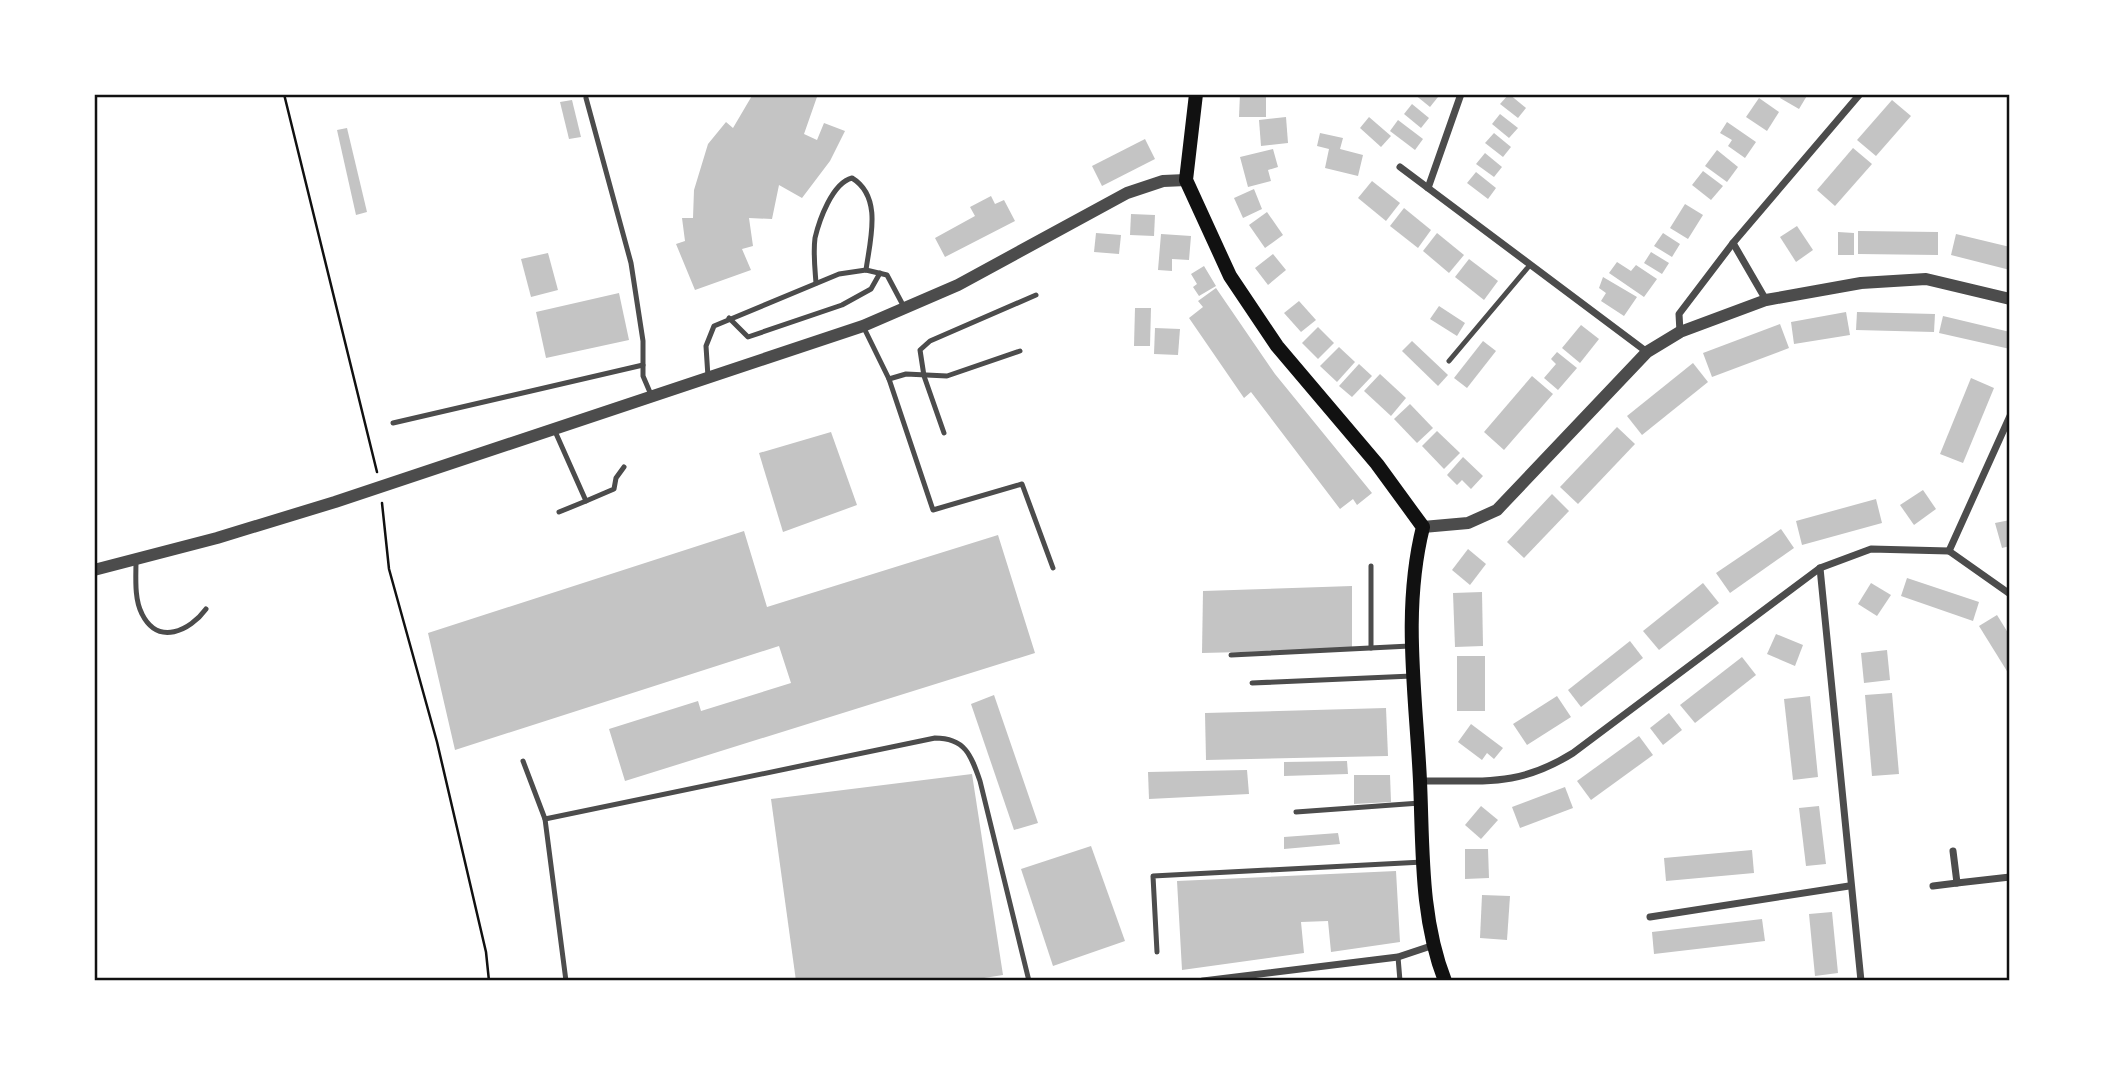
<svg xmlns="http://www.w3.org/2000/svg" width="2104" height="1075" font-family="'Varela Round',sans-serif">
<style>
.building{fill:#c4c4c4}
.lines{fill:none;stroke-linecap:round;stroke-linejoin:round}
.path{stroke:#111;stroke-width:2.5}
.service{stroke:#4c4c4c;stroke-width:5}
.minor{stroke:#4c4c4c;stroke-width:7}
.tertiary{stroke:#4c4c4c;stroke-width:12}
.secondary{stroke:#111;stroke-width:14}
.neatline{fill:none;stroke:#111;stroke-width:2.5}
</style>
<rect width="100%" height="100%" fill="#fff"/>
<!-- building -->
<g class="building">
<polygon points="753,94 818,94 804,134 817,140 824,123 845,131 830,161 802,198 779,185 772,219 749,218 753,246 742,249 751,270 695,290 676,244 685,241 682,218 693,218 694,190 708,144 726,122 733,128"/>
<polygon points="1240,94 1266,94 1266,117 1239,117"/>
<polygon points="1414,94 1435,94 1438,97 1430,107"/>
<polygon points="1509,94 1526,108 1518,118 1500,104"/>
<polygon points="1782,94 1808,94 1799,109 1780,98"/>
<polygon points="1759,98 1779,112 1767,131 1746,117"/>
<polygon points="572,100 581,137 569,139 560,102"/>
<polygon points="1892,100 1911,116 1876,156 1857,140"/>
<polygon points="1412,104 1429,118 1421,128 1404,114"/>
<polygon points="1500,114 1518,128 1509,138 1492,124"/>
<polygon points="1286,117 1288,143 1261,146 1259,120"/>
<polygon points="1369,117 1391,136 1381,147 1360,128"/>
<polygon points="1398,120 1423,139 1415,150 1390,131"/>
<polygon points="1727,122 1756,142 1745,158 1728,146 1732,140 1720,133"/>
<polygon points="347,128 367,212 356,215 337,130"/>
<polygon points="1320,133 1343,138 1340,149 1363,155 1358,176 1325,168 1329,149 1317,146"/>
<polygon points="1494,133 1511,147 1503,157 1485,143"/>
<polygon points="1145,139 1155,159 1102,186 1092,166"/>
<polygon points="1853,148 1872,164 1835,206 1817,190"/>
<polygon points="1273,149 1278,167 1268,170 1271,181 1248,187 1240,157"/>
<polygon points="1717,150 1738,167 1727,182 1705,166"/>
<polygon points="1485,153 1502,167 1494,177 1476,164"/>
<polygon points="1703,171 1723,186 1711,200 1692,185"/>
<polygon points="1476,172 1496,188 1488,199 1467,183"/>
<polygon points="1372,181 1400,203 1386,221 1358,198"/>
<polygon points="1254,189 1262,209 1243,218 1234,198"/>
<polygon points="991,196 995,204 1004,200 1015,221 945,257 935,238 975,216 970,207"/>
<polygon points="1685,204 1703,215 1688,239 1670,228"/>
<polygon points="1404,208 1431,230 1418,248 1390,226"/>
<polygon points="1267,212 1283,235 1265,248 1249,225"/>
<polygon points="1131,214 1155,215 1154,236 1130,235"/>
<polygon points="1797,226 1813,250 1796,262 1780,237"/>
<polygon points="1858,231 1938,232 1938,255 1858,254"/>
<polygon points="1838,232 1854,233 1854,255 1838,255"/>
<polygon points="1096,233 1121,235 1119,254 1094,252"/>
<polygon points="1437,233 1464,255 1449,273 1423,251"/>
<polygon points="1663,233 1680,244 1672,257 1654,246"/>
<polygon points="1161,234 1191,236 1189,260 1172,259 1172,271 1158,270"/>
<polygon points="1956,234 2010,247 2010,270 1951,255"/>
<polygon points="1651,252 1669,263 1662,274 1644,263"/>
<polygon points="548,253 558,290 531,297 521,259"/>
<polygon points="1273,254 1286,270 1268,285 1255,268"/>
<polygon points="1469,259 1498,281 1484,300 1455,277"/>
<polygon points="1617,262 1631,271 1636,265 1657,279 1644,297 1609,273"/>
<polygon points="1204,266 1216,286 1199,296 1193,287 1197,284 1191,274"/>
<polygon points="1603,277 1637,297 1624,316 1601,301 1606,293 1599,288"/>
<polygon points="1216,288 1275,374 1372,493 1357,505 1353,499 1340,509 1251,392 1244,398 1189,318 1203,307 1198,301"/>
<polygon points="619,293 629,340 546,358 536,312"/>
<polygon points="1299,301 1316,320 1301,332 1284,313"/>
<polygon points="1439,306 1465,323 1457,336 1430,319"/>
<polygon points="1135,308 1151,308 1150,346 1134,346"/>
<polygon points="1846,312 1850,335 1794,344 1791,322"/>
<polygon points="1857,312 1935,314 1934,332 1856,330"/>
<polygon points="1943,316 2010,332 2010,349 1939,333"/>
<polygon points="1780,324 1789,348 1712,377 1703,353"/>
<polygon points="1581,325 1599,339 1580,363 1562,348"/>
<polygon points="1318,327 1334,343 1318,359 1302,343"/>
<polygon points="1155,328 1180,329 1178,355 1154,354"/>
<polygon points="1412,341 1448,375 1438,386 1402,351"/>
<polygon points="1483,341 1496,351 1467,388 1454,378"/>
<polygon points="1339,347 1355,362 1337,382 1320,366"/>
<polygon points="1557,352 1577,368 1558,390 1544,378 1556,364 1551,359"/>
<polygon points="1693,363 1708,382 1642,435 1627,416"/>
<polygon points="1359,364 1372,376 1352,397 1339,386"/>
<polygon points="1380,374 1406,398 1391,416 1364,391"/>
<polygon points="1532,376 1553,394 1504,450 1484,432"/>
<polygon points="1971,378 1994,388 1963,463 1940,454"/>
<polygon points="1410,404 1433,428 1417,443 1394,419"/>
<polygon points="1617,427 1635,444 1578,504 1560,487"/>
<polygon points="1437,431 1460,453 1444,469 1422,446"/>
<polygon points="831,432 857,505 783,532 759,453"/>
<polygon points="1463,457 1483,476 1471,489 1462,480 1457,485 1447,475"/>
<polygon points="1923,490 1936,509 1914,525 1900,505"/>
<polygon points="1552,494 1569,511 1524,558 1507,542"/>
<polygon points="1876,499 1882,523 1802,545 1796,521"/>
<polygon points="2010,520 2010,546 2002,548 1995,523"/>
<polygon points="1781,529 1794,548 1730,593 1716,573"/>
<polygon points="744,531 767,607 998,535 1035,653 625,781 609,729 698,701 701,711 791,683 779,646 455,750 428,633"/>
<polygon points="1468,549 1486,564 1470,585 1452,570"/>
<polygon points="1907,578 1979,602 1973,621 1901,596"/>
<polygon points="1703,583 1719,603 1659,650 1643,631"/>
<polygon points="1871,583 1891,595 1877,616 1858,604"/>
<polygon points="1352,586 1352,649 1202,653 1203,591"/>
<polygon points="1482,592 1483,646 1455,647 1453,593"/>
<polygon points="1997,615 2010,636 2010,676 1979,626"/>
<polygon points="1776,634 1803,645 1795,666 1767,654"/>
<polygon points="1630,641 1643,658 1581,707 1568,690"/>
<polygon points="1887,650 1890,680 1864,683 1861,653"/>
<rect x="1457" y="656" width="28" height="55"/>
<polygon points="1742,657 1756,675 1695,723 1680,705"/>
<polygon points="1892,693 1899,774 1872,776 1865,695"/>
<polygon points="994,695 1038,823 1014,830 971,704"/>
<polygon points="1557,696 1571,717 1527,745 1513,724"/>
<polygon points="1810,696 1818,777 1793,780 1784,699"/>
<polygon points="1386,708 1388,756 1206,760 1205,713"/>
<polygon points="1669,713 1682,730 1663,745 1650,728"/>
<polygon points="1471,724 1503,748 1494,759 1487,753 1482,760 1458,742"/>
<polygon points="1639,736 1653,755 1591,800 1577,781"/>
<polygon points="1347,761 1348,774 1284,776 1284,762"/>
<polygon points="1247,770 1249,794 1149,799 1148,772"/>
<polygon points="972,774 1003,975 965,981 796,981 771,799"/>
<polygon points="1354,775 1390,775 1391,802 1354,804"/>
<polygon points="1565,787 1573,808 1520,828 1512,807"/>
<polygon points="1481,806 1498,820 1481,839 1465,825"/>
<polygon points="1819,806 1826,864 1806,866 1799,808"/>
<polygon points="1338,833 1340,844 1284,849 1284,837"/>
<polygon points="1091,846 1125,941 1053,966 1021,869"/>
<polygon points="1465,849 1488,849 1489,878 1465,879"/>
<polygon points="1752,850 1754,873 1666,881 1664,858"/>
<polygon points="1396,871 1400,942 1331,952 1328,921 1301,922 1304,953 1182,970 1177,881"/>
<polygon points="1482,895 1510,896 1507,940 1480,938"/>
<polygon points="1832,912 1838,973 1815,976 1809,914"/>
<polygon points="1762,919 1765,941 1654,954 1652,932"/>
</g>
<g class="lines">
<!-- path -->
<g class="path">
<polyline points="284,94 377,472"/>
<polyline points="382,503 389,569 437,742 486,952 489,981"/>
</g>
<!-- service -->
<g class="service">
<polyline points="586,98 631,263 643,341 643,376 652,397"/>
<path d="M816,283c-1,-14 -3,-30 -1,-45 4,-17 17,-55 37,-60 31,19 18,62 14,92"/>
<polyline points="729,318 748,337 842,305 871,289 880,273"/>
<polyline points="863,326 889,379 933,510 1022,484 1053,568"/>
<polyline points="1449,361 1530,265"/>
<polyline points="708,377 706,346 714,326 839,274 866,270 887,275 904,307"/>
<polyline points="889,379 906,374 947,376 1020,351"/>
<polyline points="393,423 643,365"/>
<polyline points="554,429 586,501 559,512"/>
<polyline points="944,433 924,376 920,350 930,341 1036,295"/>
<polyline points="586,501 614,489 616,478 624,467"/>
<path d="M136,560c0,17 -2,39 6,54 16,32 48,17 64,-5"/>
<polyline points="1371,566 1371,648"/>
<polyline points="1231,655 1410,646"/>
<polyline points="1252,683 1412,676"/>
<path d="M523,761l22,58 390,-81c30,0 36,17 45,43l49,200"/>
<polyline points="1296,812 1420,803"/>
<polyline points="545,819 566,981"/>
<polyline points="1157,952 1153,876 1423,862"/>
<polyline points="1398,957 1400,981"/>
</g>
<!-- minor -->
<g class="minor">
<polyline points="1400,167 1647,352"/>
<polyline points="1428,188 1461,94"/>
<polyline points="1733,243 1766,300"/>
<polyline points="1680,332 1679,314 1733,243 1860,94"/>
<polyline points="1949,551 2010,416"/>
<polyline points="1820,568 1861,981"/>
<path d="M1420,781c63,-1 97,7 153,-28l247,-185 51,-19 78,2 61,43"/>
<polyline points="1953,851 1957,883 2010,877"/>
<polyline points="1933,886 1957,883"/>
<polyline points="1650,917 1849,886"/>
<polyline points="1203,981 1398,957 1431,946"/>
</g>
<!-- tertiary -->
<g class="tertiary">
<polyline points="1423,527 1468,523 1497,510 1647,352 1680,332 1766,300 1861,283 1926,279 2010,299"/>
<polyline points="94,570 217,538 335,502 863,326 958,285 1127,193 1163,181 1186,180"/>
</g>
<!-- secondary -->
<path class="secondary" d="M1196,94l-10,86 44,96 47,70 100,118 46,63c-21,84 -7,168 -3,254 3,67 0,136 25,200"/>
</g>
<!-- border -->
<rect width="2104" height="1075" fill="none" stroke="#ffffff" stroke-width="192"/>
<rect x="96" y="96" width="1912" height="883" class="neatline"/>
</svg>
